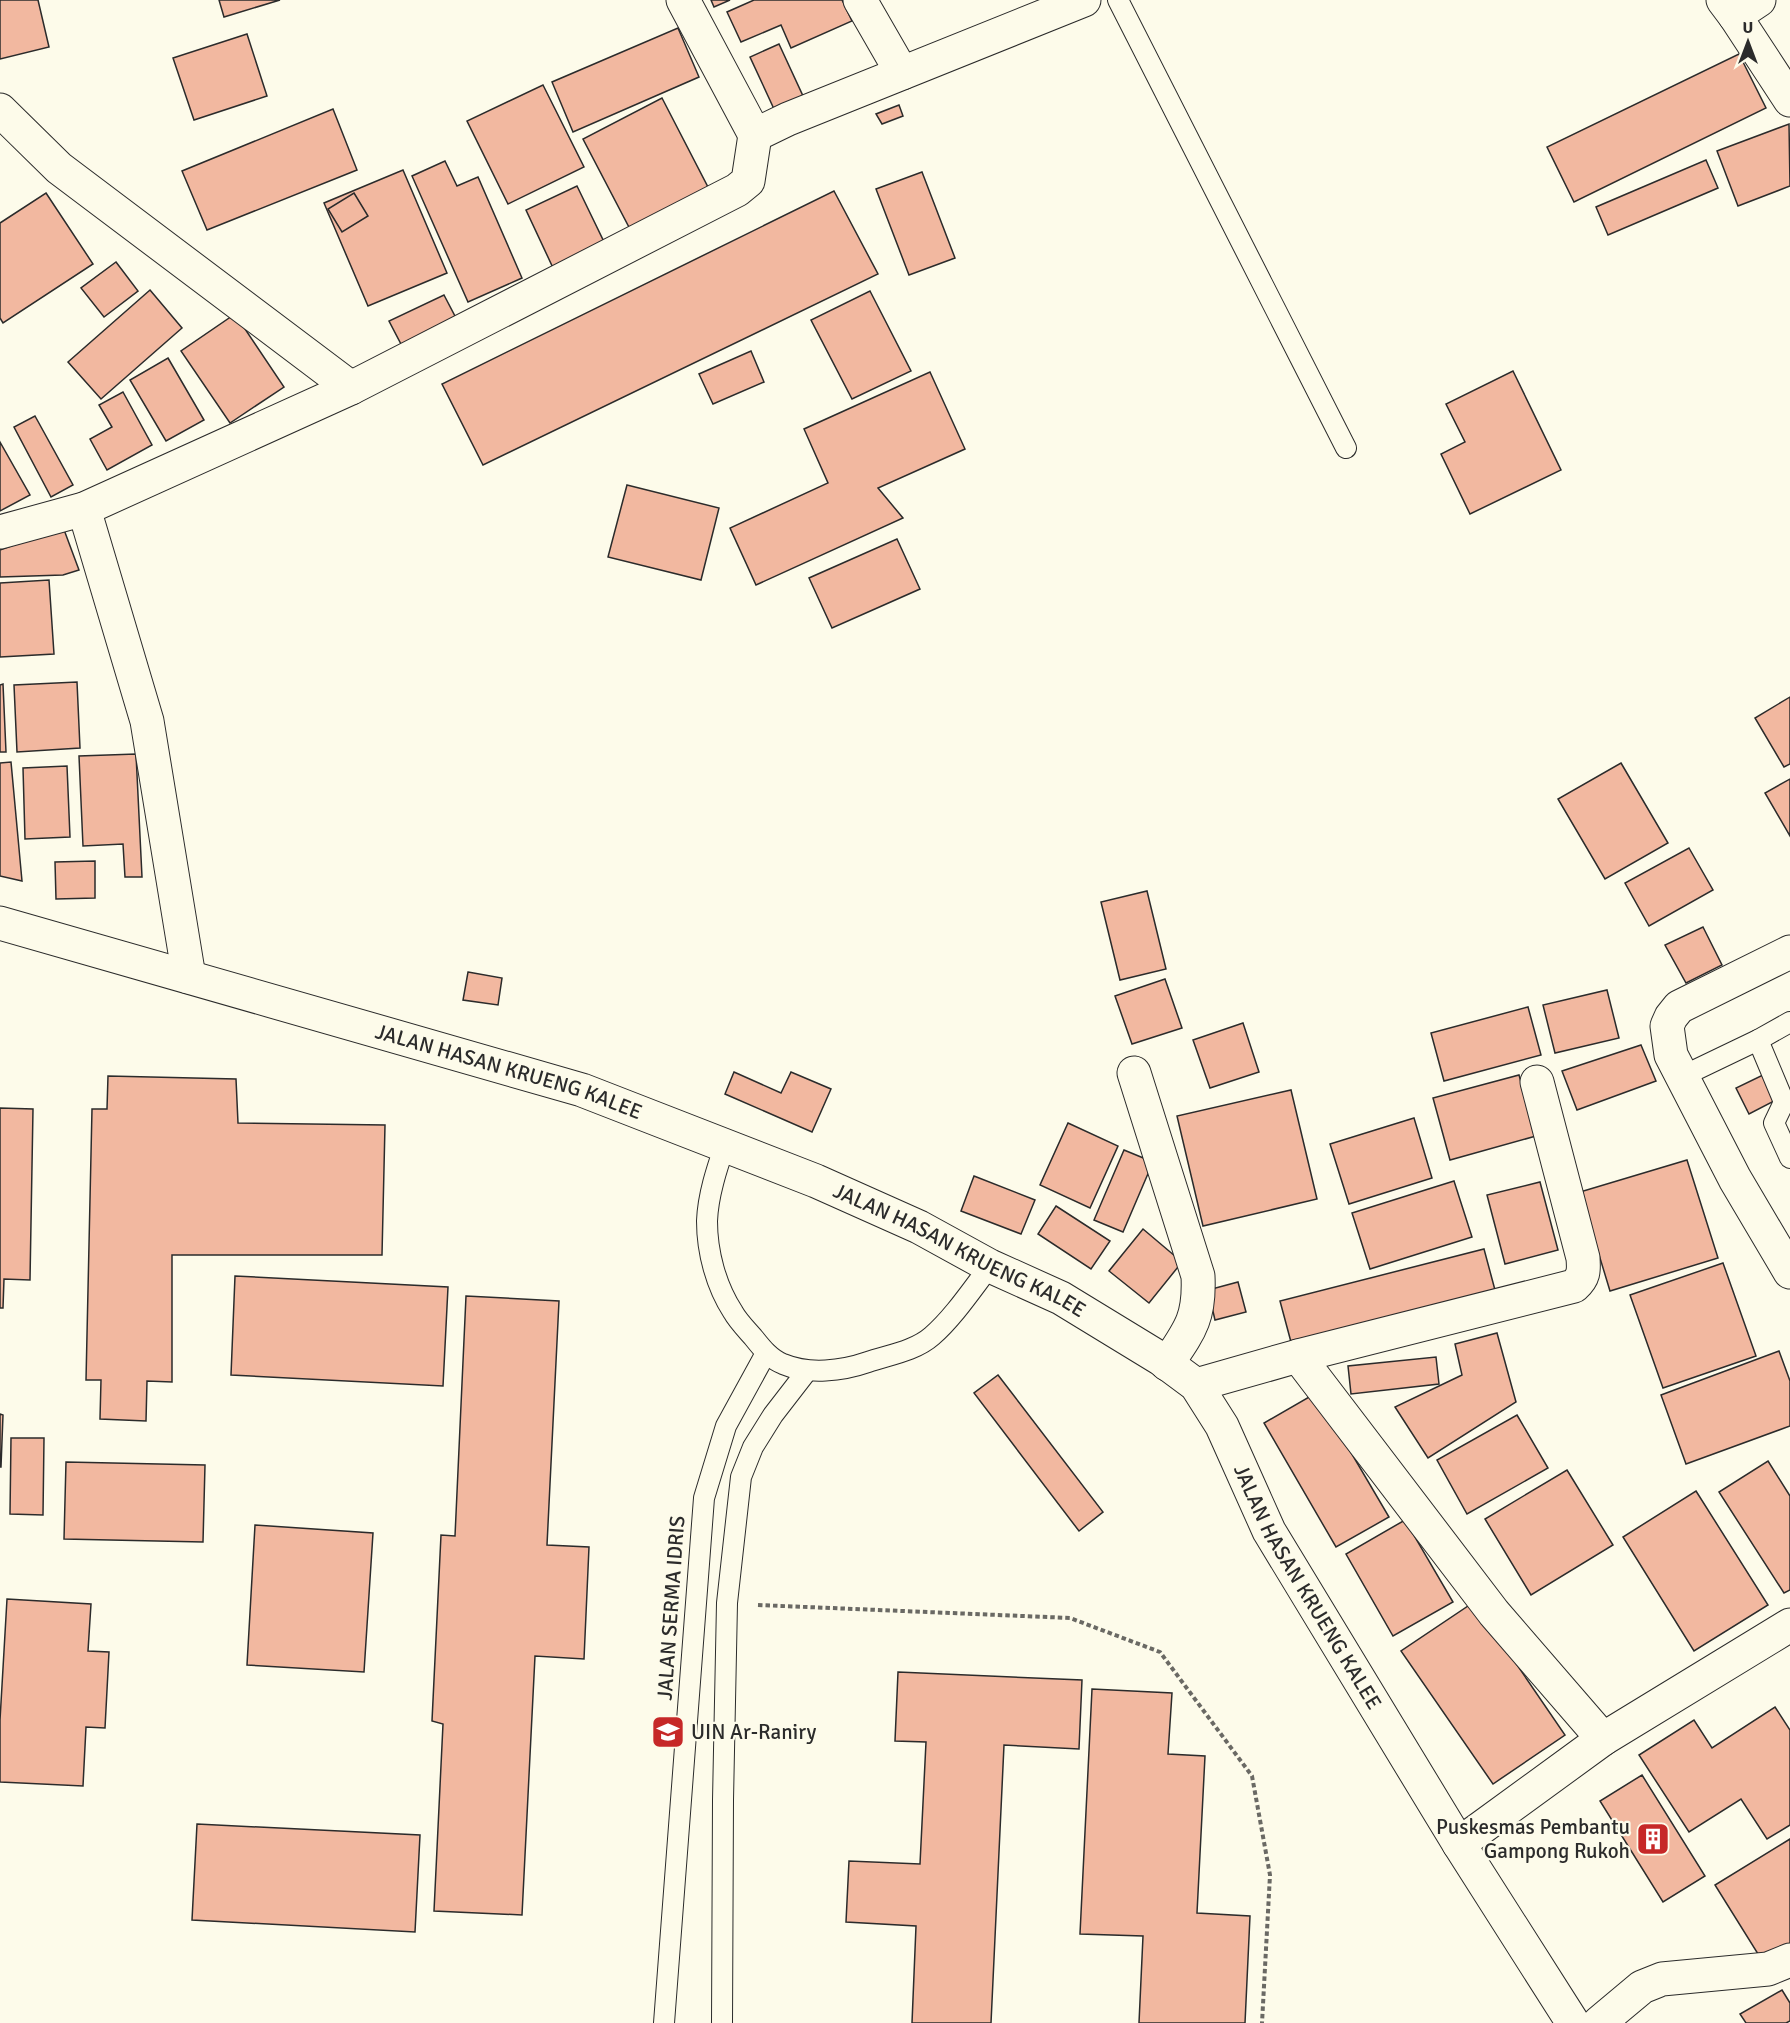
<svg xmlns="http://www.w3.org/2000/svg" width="1790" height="2023" font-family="Signika,sans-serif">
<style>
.building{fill:#f2b8a0;stroke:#2b2b2b;stroke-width:1.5}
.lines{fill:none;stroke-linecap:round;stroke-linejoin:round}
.service-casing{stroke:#2b2b2b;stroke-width:22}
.minor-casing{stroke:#2b2b2b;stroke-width:35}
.path{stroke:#6a6964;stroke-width:4;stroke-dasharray:4.5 3;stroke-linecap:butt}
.service{stroke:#fdfbea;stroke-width:20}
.minor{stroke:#fdfbea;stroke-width:33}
.labels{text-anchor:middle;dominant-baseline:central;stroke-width:4.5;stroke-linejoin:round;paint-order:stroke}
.street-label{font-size:21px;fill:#2b2b2b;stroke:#fdfbea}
.poi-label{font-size:21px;fill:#2b2b2b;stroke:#fdfbea;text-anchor:start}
</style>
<rect width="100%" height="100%" fill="#fdfbea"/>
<!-- building -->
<g class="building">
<polygon points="0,0 38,0 49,47 0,59"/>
<polygon points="219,0 280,0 224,17"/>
<polygon points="711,0 730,0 714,7"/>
<polygon points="754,0 842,0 852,21 791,48 781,25 741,42 727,12"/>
<polygon points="678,28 699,77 573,132 552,82"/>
<polygon points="247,34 267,96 194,120 173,58"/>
<polygon points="779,44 803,96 774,109 750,57"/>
<polygon points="1739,54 1766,108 1574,202 1547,147"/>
<polygon points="543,85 584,167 508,204 467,121"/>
<polygon points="662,98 710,191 631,231 583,139"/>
<polygon points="899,105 903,116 882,124 876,114"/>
<polygon points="333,109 357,170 207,230 182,171"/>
<polygon points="1789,124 1790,186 1738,206 1717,151"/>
<polygon points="1706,160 1718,188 1608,235 1596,207"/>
<polygon points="445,161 457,186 478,177 522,278 468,302 412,176"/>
<polygon points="403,170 447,273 368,306 324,203"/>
<polygon points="922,172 955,258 909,275 876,189"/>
<polygon points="577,186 606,246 554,270 526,210"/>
<polygon points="834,191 878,274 483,465 442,384"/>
<polygon points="46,193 93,264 3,323 0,318 0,223"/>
<polygon points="354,193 368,216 342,232 328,209"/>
<polygon points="116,262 138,291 104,317 81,288"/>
<polygon points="150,290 182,328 101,399 68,362"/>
<polygon points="870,291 911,371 852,399 811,320"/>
<polygon points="444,295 457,320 402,346 389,321"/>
<polygon points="235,314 284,387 230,423 181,351"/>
<polygon points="751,351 764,382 713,404 699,374"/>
<polygon points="168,358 204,420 166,441 130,380"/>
<polygon points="1513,371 1561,470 1470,514 1441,454 1465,442 1446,404"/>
<polygon points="930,372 965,449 878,488 903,518 756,585 730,528 828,483 804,429"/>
<polygon points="123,392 152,445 107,470 90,439 112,427 99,405"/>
<polygon points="35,416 73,485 51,497 14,427"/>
<polygon points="0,442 30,495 0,511"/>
<polygon points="627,485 719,508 701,580 608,557"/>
<polygon points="63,527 79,570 63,575 0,577 0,550"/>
<polygon points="897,539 920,589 832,628 809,578"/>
<polygon points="49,580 54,654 0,657 0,583"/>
<polygon points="77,682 80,748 17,752 14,685"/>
<polygon points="3,684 6,752 0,752 0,685"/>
<polygon points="1790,697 1790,764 1784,767 1755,718"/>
<polygon points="136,754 142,877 125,877 123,844 83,846 79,756"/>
<polygon points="11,762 22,881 0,876 0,763"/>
<polygon points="1621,763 1668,843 1605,879 1558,799"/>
<polygon points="67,766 70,837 25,839 23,768"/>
<polygon points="1790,779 1790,836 1765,793"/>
<polygon points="1689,848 1713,890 1649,926 1625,883"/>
<polygon points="95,861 95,898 56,899 55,862"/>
<polygon points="1147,891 1166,969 1120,980 1101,902"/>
<polygon points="1703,927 1722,965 1686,983 1665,945"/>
<polygon points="468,972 502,978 498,1005 463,1000"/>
<polygon points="1165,979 1182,1028 1132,1044 1115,996"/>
<polygon points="1607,990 1619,1038 1555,1053 1543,1005"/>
<polygon points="1528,1007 1541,1055 1444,1081 1431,1033"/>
<polygon points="1243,1023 1259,1072 1210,1088 1193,1040"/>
<polygon points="1641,1045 1656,1081 1577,1110 1562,1071"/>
<polygon points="734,1072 781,1093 791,1072 831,1089 812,1132 725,1094"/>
<polygon points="1765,1074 1778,1099 1749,1114 1736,1088"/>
<polygon points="1519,1075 1536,1136 1450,1160 1433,1098"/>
<polygon points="108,1076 236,1079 238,1123 385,1125 382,1255 172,1255 172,1382 147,1381 146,1421 100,1419 101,1380 86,1380 92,1109 107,1109"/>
<polygon points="1291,1090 1317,1199 1203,1226 1177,1116"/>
<polygon points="0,1108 33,1109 30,1280 4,1279 3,1308 0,1308"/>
<polygon points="1414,1118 1432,1178 1349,1204 1330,1144"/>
<polygon points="1068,1123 1118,1146 1090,1208 1040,1185"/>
<polygon points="1124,1150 1153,1162 1123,1232 1094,1220"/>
<polygon points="1687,1160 1718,1258 1610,1291 1580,1192"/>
<polygon points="974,1176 1035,1200 1021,1234 961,1211"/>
<polygon points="1454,1181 1472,1237 1370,1269 1352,1213"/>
<polygon points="1540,1182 1558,1250 1505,1264 1487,1195"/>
<polygon points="1056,1206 1110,1241 1091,1269 1038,1234"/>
<polygon points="1143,1229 1182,1262 1149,1303 1109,1271"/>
<polygon points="1484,1249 1495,1290 1291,1342 1280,1301"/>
<polygon points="1723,1263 1756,1356 1663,1388 1630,1295"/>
<polygon points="235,1276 448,1287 443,1386 231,1375"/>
<polygon points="1238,1282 1246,1312 1215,1320 1208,1290"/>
<polygon points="466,1296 559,1301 547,1545 589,1547 584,1659 535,1656 522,1915 434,1911 443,1724 432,1721 441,1535 455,1536"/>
<polygon points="1497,1333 1516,1402 1428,1458 1395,1407 1462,1375 1455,1344"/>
<polygon points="1779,1351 1790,1381 1790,1426 1686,1464 1661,1395"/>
<polygon points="1436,1357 1439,1384 1351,1394 1348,1366"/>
<polygon points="998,1375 1103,1512 1079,1531 974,1393"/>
<polygon points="1316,1393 1389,1517 1336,1547 1264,1423"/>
<polygon points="0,1414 3,1415 1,1467 0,1467"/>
<polygon points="1517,1415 1548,1468 1467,1514 1437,1460"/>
<polygon points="11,1438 44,1438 43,1515 10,1514"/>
<polygon points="1768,1461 1790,1496 1790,1590 1784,1593 1719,1492"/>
<polygon points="66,1462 205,1465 203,1542 64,1539"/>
<polygon points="1567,1470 1613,1545 1531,1595 1485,1519"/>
<polygon points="1696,1491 1768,1605 1694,1651 1623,1537"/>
<polygon points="1405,1520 1453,1602 1393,1636 1346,1554"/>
<polygon points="255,1525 373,1533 364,1672 247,1665"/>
<polygon points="7,1599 91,1604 88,1651 109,1652 105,1728 86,1727 83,1786 0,1782 0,1720"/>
<polygon points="1474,1602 1565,1735 1493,1784 1401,1651"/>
<polygon points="898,1672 1082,1680 1079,1749 1004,1745 991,2023 912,2023 916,1926 846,1922 849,1861 920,1864 926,1742 895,1741"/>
<polygon points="1092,1689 1172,1693 1168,1754 1205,1756 1197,1913 1250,1916 1245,2023 1139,2023 1143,1936 1080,1934"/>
<polygon points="1775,1707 1790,1730 1790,1825 1767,1839 1741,1799 1689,1832 1639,1755 1694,1720 1712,1748"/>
<polygon points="1642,1775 1705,1876 1663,1902 1600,1801"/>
<polygon points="197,1824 420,1835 415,1932 192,1920"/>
<polygon points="1790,1839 1790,1944 1763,1962 1715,1885"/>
<polygon points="1782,1990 1790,2003 1790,2021 1786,2023 1746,2023 1740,2014"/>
</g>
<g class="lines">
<defs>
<g id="service">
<polyline points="1118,0 1346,448"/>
<polyline points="1758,1040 1784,1102 1774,1123 1790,1158"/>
<polyline points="1683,1076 1758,1040 1790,1022"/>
<path d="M725,1145c-8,23 -17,50 -18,76 0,31 9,65 26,91 5,9 13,17 20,25 8,10 17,22 30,27 26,11 59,7 85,-2 21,-7 47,-11 64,-26 21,-18 41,-48 58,-70"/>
<polyline points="664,2023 704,1498 726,1426 766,1353"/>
<polyline points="722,2023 723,1800 727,1603 741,1477 753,1447 773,1415 807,1371"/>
</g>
<g id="minor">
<polyline points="683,0 755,135"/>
<polyline points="860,0 902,73"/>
<polyline points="1723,0 1735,16 1790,100"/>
<polyline points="1735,16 1759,0"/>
<polyline points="0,110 59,168 351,388"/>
<polyline points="84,509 147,721 189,977"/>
<polyline points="0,532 84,509 351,388 737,190 748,181 755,135 788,119 1084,0"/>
<path id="s1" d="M0,923l582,167 234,91 103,46 71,39 71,32 100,61 35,26 26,41 47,105 190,313 114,179"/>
<polyline points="1790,952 1679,1007 1671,1017 1667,1026 1671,1055 1735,1179 1790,1272"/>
<path d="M1134,1073l64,203c2,42 -8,54 -31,88"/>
<polyline points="1298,1356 1494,1613 1603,1739"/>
<path d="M1196,1385l102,-29 276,-70c10,-9 10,-15 9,-28l-46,-176"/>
<polyline points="1459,1844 1603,1739 1790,1625"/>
<polyline points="1599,2023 1642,1987 1662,1979 1768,1969 1790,1960"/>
</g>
</defs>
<!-- service casing -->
<use href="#service" class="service-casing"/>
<!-- minor casing -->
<use href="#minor" class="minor-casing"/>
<!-- path -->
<polyline class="path" points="758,1605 1070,1618 1160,1652 1252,1776 1270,1875 1262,2023"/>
<!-- service -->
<use href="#service" class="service"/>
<!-- minor -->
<use href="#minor" class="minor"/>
</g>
<!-- icons -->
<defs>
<symbol id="university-square" viewBox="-11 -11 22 22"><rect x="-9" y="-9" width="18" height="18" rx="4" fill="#c62828" stroke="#fdfbea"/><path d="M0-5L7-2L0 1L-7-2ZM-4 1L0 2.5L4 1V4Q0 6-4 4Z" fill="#fff"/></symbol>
<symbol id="building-square" viewBox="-11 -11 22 22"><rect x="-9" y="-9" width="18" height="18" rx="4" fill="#c62828" stroke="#fdfbea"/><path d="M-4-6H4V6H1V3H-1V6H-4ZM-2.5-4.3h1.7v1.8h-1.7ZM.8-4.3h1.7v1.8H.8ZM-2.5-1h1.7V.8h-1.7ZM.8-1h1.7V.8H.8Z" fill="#fff"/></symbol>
</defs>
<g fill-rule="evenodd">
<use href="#university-square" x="649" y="1713" width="38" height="38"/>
<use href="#building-square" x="1634" y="1820" width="38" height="38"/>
</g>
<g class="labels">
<!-- street labels -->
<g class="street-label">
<text stroke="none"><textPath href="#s1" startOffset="530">JALAN HASAN KRUENG KALEE</textPath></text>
<text stroke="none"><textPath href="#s1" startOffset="1016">JALAN HASAN KRUENG KALEE</textPath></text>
<text stroke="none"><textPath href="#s1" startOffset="1520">JALAN HASAN KRUENG KALEE</textPath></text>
<text transform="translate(671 1608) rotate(-86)">JALAN SERMA IDRIS</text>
</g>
<!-- poi labels -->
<g class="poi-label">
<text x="691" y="1732">UIN Ar-Raniry</text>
<text x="1630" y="1827" text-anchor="end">Puskesmas Pembantu<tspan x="1630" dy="24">Gampong Rukoh</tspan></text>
</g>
</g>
<!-- north arrow -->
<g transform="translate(1748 42)" stroke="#fdfbea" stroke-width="4.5" paint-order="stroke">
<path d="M0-4.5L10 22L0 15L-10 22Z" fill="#2b2b2b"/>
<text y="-9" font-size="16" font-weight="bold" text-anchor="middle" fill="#2b2b2b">U</text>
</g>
</svg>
